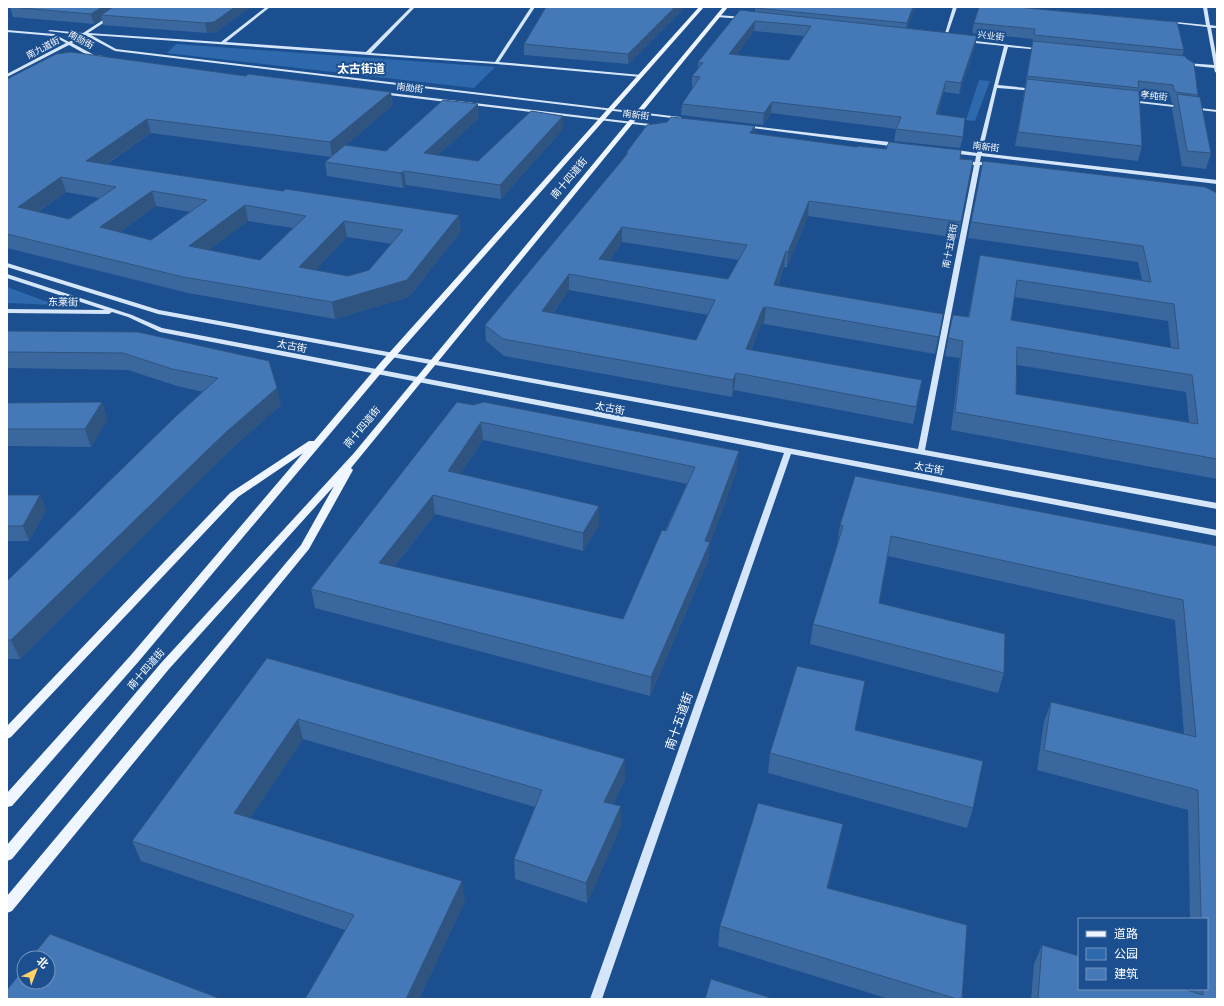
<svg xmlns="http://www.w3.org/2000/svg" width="1224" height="1006" font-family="'Roboto Condensed','Noto Sans SC',sans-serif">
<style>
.green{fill:#2e69ad}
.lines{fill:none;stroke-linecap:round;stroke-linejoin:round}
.secondary{fill:#d6e6fa;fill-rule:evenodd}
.primary{fill:#f0f6ff;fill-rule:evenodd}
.wall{fill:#3a679d;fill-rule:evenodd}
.shaded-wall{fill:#305480}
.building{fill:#4478b7;stroke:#305480;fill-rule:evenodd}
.labels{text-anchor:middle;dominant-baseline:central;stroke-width:4;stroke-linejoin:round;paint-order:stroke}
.far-street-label{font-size:9px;fill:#fff;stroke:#1b4f8f}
.street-label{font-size:10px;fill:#fff;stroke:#1b4f8f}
.far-district-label{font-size:12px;font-weight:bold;fill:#fff;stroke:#1b4f8f}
.near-street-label{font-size:12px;fill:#fff;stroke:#1b4f8f}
</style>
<rect width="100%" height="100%" fill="#1b4f8f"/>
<!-- green -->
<g class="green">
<polygon points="176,44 495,67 474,88 167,53"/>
<polygon points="979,80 990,81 975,121 966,120"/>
<polygon points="7,287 56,305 7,303"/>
</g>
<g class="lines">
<!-- secondary -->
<g class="secondary">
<polygon points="123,7 128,7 88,33 221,42 266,7 270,7 226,42 366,52 411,7 415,7 371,53 495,62 531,7 535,7 499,62 641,75 643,76 641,77 496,64 91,35 116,49 680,117 682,118 680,119 115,51 85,35 72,43 94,55 103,56 103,58 91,57 69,45 7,77 7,74 66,43 53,36 7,32 7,30 54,34 69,42 80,35 48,31 50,30 83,33"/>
<polygon points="953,7 957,7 946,39 943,40"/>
<polygon points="1203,7 1207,7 1210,25 1217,26 1217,28 1211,28 1217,60 1217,73 1215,72 1214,68 1185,65 1183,64 1185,63 1214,65 1207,27 1164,22 1166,21 1206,25"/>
<polygon points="717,15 744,17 746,18 744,19 716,17"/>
<polygon points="967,40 1043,49 1041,50 1008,47 998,85 1036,89 1038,90 1036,91 997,88 982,153 1217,180 1217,184 981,156 980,162 992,163 995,165 992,167 980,165 925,450 1217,503 1217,509 158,314 7,267 7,263 159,310 918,449 974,165 962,164 959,162 962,160 975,162 976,156 950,153 947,151 950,149 977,153 1004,46 966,42"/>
<polygon points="382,92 658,125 660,126 658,127 380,94 380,92"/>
<polygon points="1129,100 1217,110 1217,112 1131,102 1129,102"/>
<polygon points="743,125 898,143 901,145 898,147 745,127 743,126"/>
<polygon points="7,274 132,315 162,328 1217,530 1217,536 791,454 602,999 590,999 784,453 160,332 128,317 112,312 109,314 7,313 7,309 105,310 7,278"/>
</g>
<!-- primary -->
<g class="primary">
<polygon points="699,7 704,7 387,366 139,661 12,806 7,807 7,793 131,655 303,453 238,497 11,737 7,739 7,726 230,493 309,441 314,441 381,362"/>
<polygon points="723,7 728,7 351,468 353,470 309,549 12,911 7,913 7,896 301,545 334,486 169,669 12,859 7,861 7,845 161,663 354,453"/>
</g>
</g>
<!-- wall -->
<g class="wall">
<polygon points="10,7 250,7 216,32 207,33 103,25 102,19 94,24 13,17"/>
<polygon points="685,7 628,64 524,55 524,44"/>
<path d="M756,7h159l-8,21 70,8 -2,10 -16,48 -15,-2 -6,22 25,23 -3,11 -66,-7 2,-12 -125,-16 -8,12 -82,-10 1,-11 11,-17h-1v-11l6,-7v-7l57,-50v-4zM754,31l50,5 -15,24 -53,-5z"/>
<polygon points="979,7 1184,50 1182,56 1198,95 1198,97 1211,153 1206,169 1182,166 1172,109 1174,104 1172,103 1170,95 1139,92 1142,146 1138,161 1015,146 1033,39 972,33 974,23"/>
<path d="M7,79l386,26 -47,40 40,6 93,-33 -41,37 40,6 85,-45v13l-62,70 -95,-14 -3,3 -76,-12 -2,-14 6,-5 -180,-24 -44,31 354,67 -52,66 -74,22 -147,-26 -181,-45zM66,192l33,6 -30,21 -31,-7zM156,206l34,6 -39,28 -31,-8zM248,221l45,7 -33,32 -51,-10zM347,237l45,7 -23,26 -21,6 -33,-6z"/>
<path d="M755,126l-1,8 103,13 116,13 -15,78 -150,-22 -21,51h-3l-6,19 165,28 -8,40 -171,-30h-3l-10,26 168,47 -6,27 -179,-34 -2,7 -228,-41 -18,-15 -1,-16 141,-169v-3zM622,242l117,18 -11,19 -119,-18zM569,290l139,25 -12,25 -143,-27z"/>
<path d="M983,161l234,32v286l-266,-49 9,-72 -15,-2 8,-41 15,2 12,-62 162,25 -4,-18 -170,-24zM1014,297l154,24 3,27 -160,-28zM1017,365l169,27 3,30 -173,-28z"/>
<polygon points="7,331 138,332 281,405 230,450 20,659 7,659 7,581 203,392 177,386 128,370 7,368"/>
<polygon points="102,402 107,420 91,447 7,446 7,403"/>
<path d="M457,402l280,67 -27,75 -2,17 -58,135 -335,-88 -4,-19zM483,440l204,44 -64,135 -229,-52 41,-53 148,37 16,-26v-19l-139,-32z"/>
<polygon points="7,495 40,495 46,510 29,541 7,541"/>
<polygon points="840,525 1217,546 1217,999 1031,999 1034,964 1042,945 1191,991 1191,989 1207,989 1207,919 1190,919 1188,810 1037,770 1044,722 1051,702 1184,734 1175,620 888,556 879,603 1004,673 998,693 810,644 813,624 837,545"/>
<polygon points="267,658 625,759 625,779 613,804 621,826 587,903 515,879 514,859 535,807 303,739 250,818 465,901 419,999 305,999 345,930 141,861 132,841"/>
<polygon points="855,730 973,808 967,828 768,773 770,753"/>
<polygon points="839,844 828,888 962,999 889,999 718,946 720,926"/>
</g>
<!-- shaded-wall -->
<g class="shaded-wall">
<polygon points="102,7 120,7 101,15 102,19 94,24 91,14"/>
<polygon points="235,7 250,7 216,32 207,33 205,23"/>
<polygon points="675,7 685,7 628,64 628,54"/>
<polygon points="913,7 915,7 906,33 907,23"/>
<polygon points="755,21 754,31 729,65 729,54"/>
<polygon points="977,36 975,46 959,94 961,83"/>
<polygon points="946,81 944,92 934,126 936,114"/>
<polygon points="391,92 393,105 332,157 330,142"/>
<polygon points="772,102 771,113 763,125 764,113"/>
<polygon points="478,104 479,118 425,167 424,153"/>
<polygon points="563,116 563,129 501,199 500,185"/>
<polygon points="147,119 151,133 90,175 86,161"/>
<polygon points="755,126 754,140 750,133"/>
<polygon points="404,171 406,185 403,188 401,173"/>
<polygon points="61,177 66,192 23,222 18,207"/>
<polygon points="152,191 156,206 105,243 100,227"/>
<polygon points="809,201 808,216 787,267 788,252"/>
<polygon points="245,205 248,221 193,262 189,246"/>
<polygon points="459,215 461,231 409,297 335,319 332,302"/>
<polygon points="344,221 347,237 302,284 299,267"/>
<polygon points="622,227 622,242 599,275 599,259"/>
<polygon points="786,251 784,267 772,301 774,285"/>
<polygon points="569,274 569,290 542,328 542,311"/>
<polygon points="766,307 764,324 761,324 744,366 746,349 763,308"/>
<polygon points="736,373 734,390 732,397 733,380"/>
<polygon points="277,388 281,405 230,450 20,659 11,640 225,433"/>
<polygon points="102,402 107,420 91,447 85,429"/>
<polygon points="481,422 483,440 450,489 448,471"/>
<polygon points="739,451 737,469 710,544 708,561 650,696 651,677 705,541"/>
<polygon points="40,495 46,510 29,541 23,526"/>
<polygon points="433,495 435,514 382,582 379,563"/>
<polygon points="599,506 599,525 583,551 583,533"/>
<polygon points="298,719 303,739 240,833 234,813"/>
<polygon points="625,759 625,779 604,822 604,802"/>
<polygon points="621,806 621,826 587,903 586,883"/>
<polygon points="843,824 839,844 823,908 827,888"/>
<polygon points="462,881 465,901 419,999 406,999"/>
</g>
<!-- building -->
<g class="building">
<polygon points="10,7 102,7 91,14"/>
<polygon points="113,7 235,7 214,22 205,23 101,15"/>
<polygon points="546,7 675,7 628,54 524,44"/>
<polygon points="756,7 913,7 907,23 755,8"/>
<polygon points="979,7 1017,7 1177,22 1184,50 1034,35 1035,29 974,23"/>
<path d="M740,10l237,26 -16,47 -15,-2 -10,33 29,4 -2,19 -67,-8 5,-12 -129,-15 -8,11 -82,-9 18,-27 -8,-1 11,-13 -5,-1zM755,21l56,5 -22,34 -60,-6z"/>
<polygon points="1033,41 1185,56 1186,58 1194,63 1198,95 1175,92 1173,85 1138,81 1139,88 1027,76"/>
<path d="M71,52l175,24 2,-2 143,18 -61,50 -183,-23 -61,42 197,30 3,-2 173,26 -52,65 -75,22 -149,-25 -176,-43v-155l49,-25zM61,177l55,10 -47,32 -51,-12zM152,191l55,9 -56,40 -51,-13zM245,205l61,11 -46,44 -71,-14zM344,221l59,9 -34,40 -21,6 -49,-9z"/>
<polygon points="1027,79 1139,91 1142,146 1018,132"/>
<polygon points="1177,94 1200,97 1211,153 1187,151"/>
<polygon points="443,100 478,104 424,153 478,161 531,111 563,116 500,185 404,171 401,173 325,162 345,145 386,151"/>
<path d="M671,117l84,9 -5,7 107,14 1,-1 28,3 3,-7 72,8 -1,9 13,1 -12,62 -152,-21 -21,51 -2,-1 -12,34 169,29 -4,23 -173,-30 -3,1 -17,41 176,31 -6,27 -180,-34 -3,7 -230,-41 -18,-14 143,-172h-2l21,-28 20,-3zM622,227l125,18 -19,34 -129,-20zM569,274l146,26 -19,40 -154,-29z"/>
<path d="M983,161l222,26 12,6v266l-262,-47 8,-71 -15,-3 5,-23 16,2 11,-62 171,27 -8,-36 -172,-24zM1017,280l157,24 5,45 -168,-29zM1017,347l175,28 6,49 -182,-30z"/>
<polygon points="7,331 138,332 269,361 277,388 225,433 11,640 7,640 7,581 175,417 218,378 172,369 123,353 7,352"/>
<polygon points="102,402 85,429 7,429 7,403"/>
<path d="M457,402l16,3 11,-3 255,49 -34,90 5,1 -59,135 -340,-88zM481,422l214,45 -29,64 -4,-1 -39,89 -244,-56 54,-68 150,38 16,-27 -151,-35z"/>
<polygon points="855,476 1217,546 1217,999 1038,999 1042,945 1079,956 1079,989 1184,989 1203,995 1203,989 1207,989 1207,919 1201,919 1198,790 1044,750 1051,702 1196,737 1183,600 891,536 879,603 1005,634 1004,673 813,624 843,526 840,525"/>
<polygon points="7,495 40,495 23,526 7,526"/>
<polygon points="267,658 625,759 604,802 621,806 586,883 514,859 542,790 298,719 234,813 462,881 406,999 305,999 354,915 132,841"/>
<polygon points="797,666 865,681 855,730 983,761 973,808 770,753"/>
<polygon points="758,803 843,824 827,888 967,925 962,999 957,999 720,926"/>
<polygon points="50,934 221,999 7,999 7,990 24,968 24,982 48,982 48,958 31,958"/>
<polygon points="711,979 774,999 705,999"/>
</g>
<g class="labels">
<!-- far-street labels -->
<g class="far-street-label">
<text transform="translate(991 36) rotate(6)">兴业街</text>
<text transform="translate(81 40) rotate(29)">南勋街</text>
<text transform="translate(43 48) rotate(-28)">南九道街</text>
<text transform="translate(410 88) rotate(7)">南勋街</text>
<text transform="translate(1154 96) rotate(6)">孝纯街</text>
<text transform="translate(636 115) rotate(7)">南新街</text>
<text transform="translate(986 147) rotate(7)">南新街</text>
<text transform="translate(950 246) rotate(-79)">南十五道街</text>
</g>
<!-- street labels -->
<g class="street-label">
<text transform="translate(569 178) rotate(-50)">南十四道街</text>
<text transform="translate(63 302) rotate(1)">东莱街</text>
<text transform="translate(292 346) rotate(11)">太古街</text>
<text transform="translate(610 408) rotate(11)">太古街</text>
<text transform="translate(362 427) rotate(-50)">南十四道街</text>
<text transform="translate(929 468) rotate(11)">太古街</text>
<text transform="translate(146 669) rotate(-49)">南十四道街</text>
</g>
<!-- far-district labels -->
<g class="far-district-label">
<text x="361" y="69">太古街道</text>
</g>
<!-- near-street labels -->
<g class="near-street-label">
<text transform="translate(679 721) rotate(-71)">南十五道街</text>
</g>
</g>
<!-- border -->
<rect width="1224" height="1006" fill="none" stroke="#ffffff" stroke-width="16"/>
<!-- legend -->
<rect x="1078" y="918" width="130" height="72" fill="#1b4f8f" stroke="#7695bc"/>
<rect x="1086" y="931" width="20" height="6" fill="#f0f6ff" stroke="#7695bc"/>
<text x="1114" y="938" font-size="12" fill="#ffffff">道路</text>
<rect x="1086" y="948" width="20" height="12" fill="#2e69ad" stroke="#7695bc"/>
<text x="1114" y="958" font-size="12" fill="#ffffff">公园</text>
<rect x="1086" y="968" width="20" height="12" fill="#4478b7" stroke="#7695bc"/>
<text x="1114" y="978" font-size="12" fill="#ffffff">建筑</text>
<!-- north arrow -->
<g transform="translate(36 970) rotate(42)"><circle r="19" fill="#1b4f8f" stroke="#7695bc"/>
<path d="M0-3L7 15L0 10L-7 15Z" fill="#ffd166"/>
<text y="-6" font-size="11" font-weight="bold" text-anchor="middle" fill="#ffffff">北</text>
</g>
</svg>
